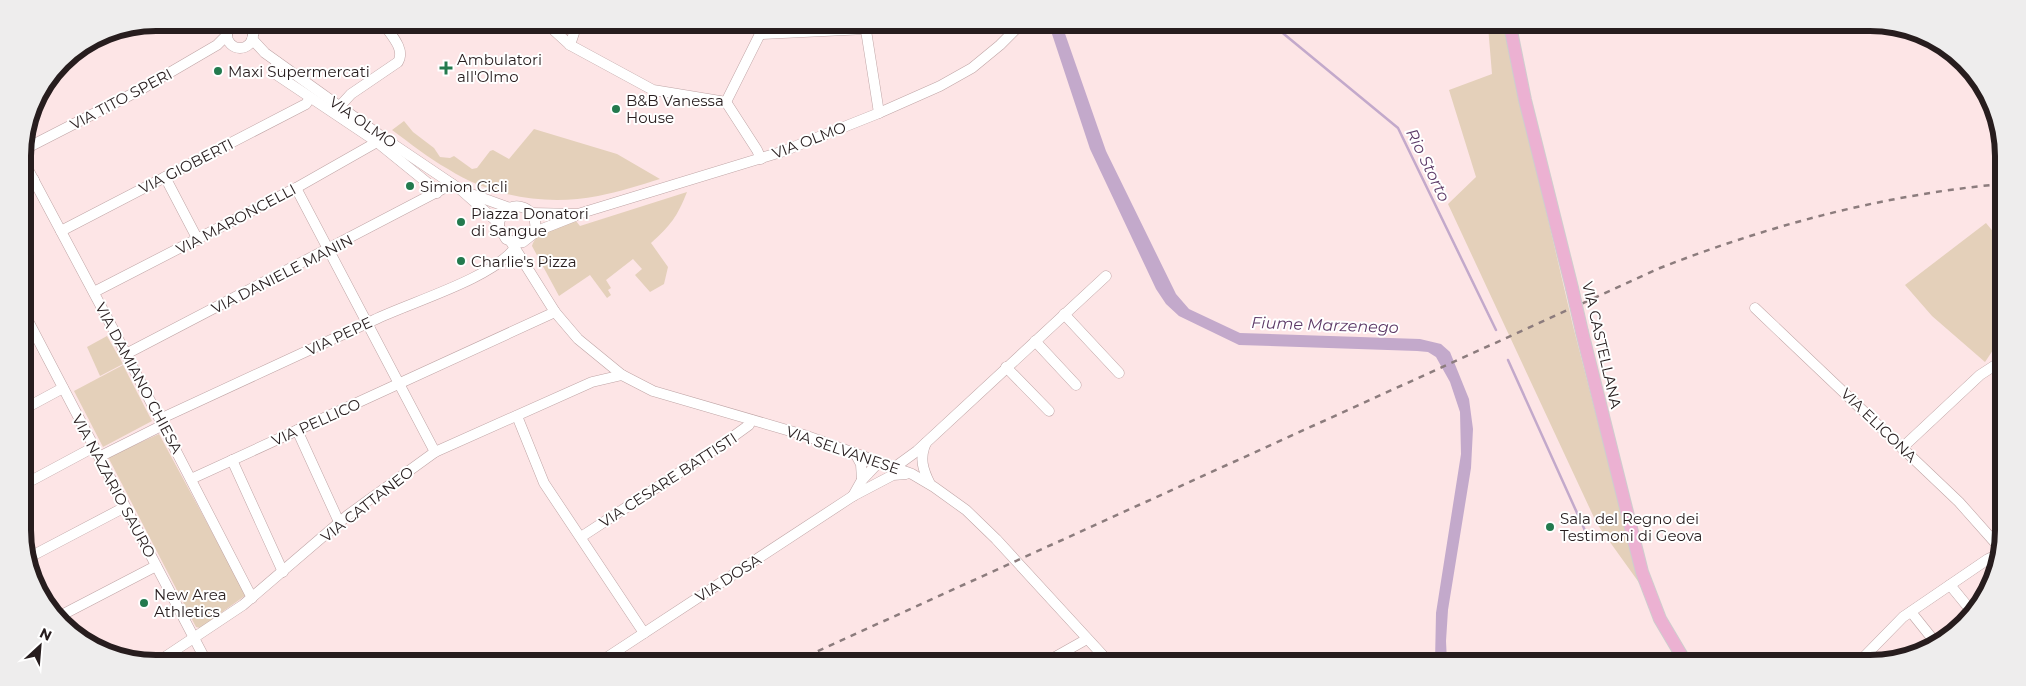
<svg xmlns="http://www.w3.org/2000/svg" width="2026" height="686" font-family="Montserrat,sans-serif">
<style>
.green{fill:#e4d0ba}
.water{fill:#c3a9cb}
.lines{fill:none;stroke-linecap:round;stroke-linejoin:round}
.stream{stroke:#c3a9cb;stroke-width:2.5}
.minor-casing{stroke:#bfa4a5;stroke-width:11}
.major-casing{stroke:#cfcdce;stroke-width:14}
.minor{stroke:#fff;stroke-width:10}
.major{stroke:#ecb1d2;stroke-width:12}
.rail{stroke:#8c7c7d;stroke-width:2.5;stroke-dasharray:6 6;stroke-linecap:butt}
.major-bridge-casing{stroke:#cfcdce;stroke-width:14;stroke-linecap:butt}
.major-bridge{stroke:#ecb1d2;stroke-width:12}
.poi-dot{fill:#237a4e;stroke:#fff;stroke-width:2}
.labels{text-anchor:middle;dominant-baseline:central;stroke-width:4;stroke-linejoin:round;paint-order:stroke}
.poi-label{font-size:15px;fill:#271d1e;stroke:#fff;text-anchor:start}
.street-label{font-size:15px;fill:#271d1e;stroke:#fff}
.water-label{font-size:16px;font-style:italic;fill:#5d3a67;stroke:#fff}
.rim{fill:none;stroke:#271d1e;stroke-width:6}
</style>
<rect width="100%" height="100%" fill="#fde5e6"/>
<!-- green -->
<g class="green">
<polygon points="1488,26 1503,26 1573,326 1640,584 1597,524 1448,204 1476,177 1449,90 1492,74"/>
<path d="M404,121l9,11 21,16 6,9 10,1 4,-2 18,13 5,-1 13,-17 3,-1 16,9 25,-30 83,25 43,25c-20,6 -41,13 -62,17 -52,10 -106,1 -150,-27 -20,-11 -38,-26 -56,-39z"/>
<path d="M687,192c-10,25 -16,33 -36,51l17,24 -4,17 -14,8 -15,-17 7,-6 -9,-10 -27,21 5,8 -3,2 3,5 -4,3 -17,-23 -31,21 -27,-50c4,-16 30,-21 44,-25l4,5z"/>
<polygon points="1986,223 2000,240 2000,346 1997,344 1985,362 1932,316 1905,285"/>
<polygon points="107,336 123,364 100,376 87,347"/>
<polygon points="123,365 152,421 103,447 74,391"/>
<polygon points="159,434 246,595 200,628 196,627 108,457"/>
</g>
<!-- water -->
<polygon class="water" points="1049,25 1062,25 1106,151 1176,294 1189,309 1240,333 1420,339 1441,344 1450,352 1469,399 1473,429 1471,468 1448,610 1446,641 1447,662 1435,662 1436,613 1461,454 1460,412 1450,382 1436,357 1428,352 1417,351 1239,345 1179,316 1166,304 1156,289 1090,149"/>
<g class="lines">
<!-- stream -->
<g class="stream">
<polyline points="1273,25 1398,128 1496,330"/>
<polyline points="1508,360 1587,535"/>
</g>
<defs>
<g id="minor">
<circle cx="240" cy="35" r="13"/>
<polyline points="547,24 570,45"/>
<polyline points="577,24 570,45 653,90 726,102 757,150 761,159"/>
<polyline points="865,24 879,113"/>
<polyline points="253,34 259,23"/>
<polyline points="760,34 866,29"/>
<polyline points="252,39 265,53 381,136 461,190 495,220 506,239 517,243 523,242 537,231 575,216"/>
<polyline points="277,62 274,73 377,142 430,185 437,193"/>
<polyline points="726,102 760,34 754,24"/>
<path d="M340,106l11,-12 47,-32c8,-13 -8,-28 -15,-39"/>
<polyline points="23,150 140,90 217,45 227,35"/>
<polyline points="23,160 112,327 252,598"/>
<polyline points="165,177 198,240"/>
<polyline points="23,185 34,180"/>
<polyline points="296,188 435,452"/>
<polyline points="471,194 510,208"/>
<polyline points="531,213 578,214 781,152 879,113 940,86 972,68 1000,45 1020,25"/>
<path d="M499,225c3,-30 44,-21 35,8"/>
<polyline points="61,231 306,104 310,98"/>
<polyline points="511,242 555,312 578,339 622,375 653,391 804,435 879,462 912,474 934,487 966,510 996,539 1108,661"/>
<polyline points="94,292 296,188 377,142 381,136"/>
<polyline points="1755,308 1959,502 1999,547"/>
<polyline points="24,313 205,659"/>
<polyline points="1064,314 1119,373"/>
<polyline points="1035,341 1076,385"/>
<polyline points="126,354 452,184"/>
<polyline points="1006,367 1049,411"/>
<polyline points="24,409 63,388"/>
<polyline points="517,416 544,483 644,633"/>
<path d="M160,419c71,-33 143,-66 214,-99 37,-18 117,-41 141,-72"/>
<polyline points="297,430 339,522"/>
<path d="M926,443c-7,15 -3,27 4,41"/>
<polyline points="1902,448 1980,375 2000,362"/>
<polyline points="855,453 861,464 862,480"/>
<polyline points="99,457 163,425"/>
<polyline points="232,460 283,572"/>
<polyline points="895,467 917,451 1106,276"/>
<polyline points="191,479 555,312"/>
<polyline points="25,484 94,447"/>
<polyline points="853,496 862,480 879,462"/>
<polyline points="581,537 720,446 749,425 751,420"/>
<polyline points="26,559 125,507"/>
<polyline points="1950,585 1973,613"/>
<polyline points="1911,612 1935,642"/>
<polyline points="56,618 156,566"/>
<polyline points="162,659 243,605 348,515 435,452 592,382 622,375"/>
<polyline points="603,660 853,496 893,475 906,474"/>
<polyline points="1048,661 1087,639"/>
<polyline points="1858,663 1903,617 1988,559 1999,554"/>
</g>
<g id="major">
<polyline points="1510,26 1525,100 1572,288"/>
<polyline points="1582,332 1642,572 1660,619 1686,663"/>
</g>
</defs>
<!-- minor casing -->
<use href="#minor" class="minor-casing"/>
<!-- major casing -->
<use href="#major" class="major-casing"/>
<!-- minor -->
<use href="#minor" class="minor"/>
<!-- major -->
<use href="#major" class="major"/>
<!-- rail -->
<path class="rail" d="M796,661l864,-393c110,-43 223,-73 341,-84"/>
<defs>
<polyline id="major-bridge" points="1572,288 1582,332"/>
</defs>
<!-- major-bridge casing -->
<use href="#major-bridge" class="major-bridge-casing"/>
<!-- major-bridge -->
<use href="#major-bridge" class="major-bridge"/>
</g>
<!-- markers -->
<g class="poi-dot">
<path d="M443.5 60.5h5v5h5v5h-5v5h-5v-5h-5v-5h5z"/>
<circle cx="218" cy="71" r="5"/>
<circle cx="616" cy="109" r="5"/>
<circle cx="410" cy="186" r="5"/>
<circle cx="461" cy="222" r="5"/>
<circle cx="461" cy="261" r="5"/>
<circle cx="1550" cy="527" r="5"/>
<circle cx="144" cy="603" r="5"/>
</g>
<g class="labels">
<!-- poi labels -->
<g class="poi-label">
<text x="457" y="59">Ambulatori<tspan x="457" dy="17">all'Olmo</tspan></text>
<text x="228" y="71">Maxi Supermercati</text>
<text x="626" y="100">B&amp;B Vanessa<tspan x="626" dy="17">House</tspan></text>
<text x="420" y="186">Simion Cicli</text>
<text x="471" y="213">Piazza Donatori<tspan x="471" dy="17">di Sangue</tspan></text>
<text x="471" y="261">Charlie's Pizza</text>
<text x="1560" y="518">Sala del Regno dei<tspan x="1560" dy="17">Testimoni di Geova</tspan></text>
<text x="154" y="594">New Area<tspan x="154" dy="17">Athletics</tspan></text>
</g>
<!-- street labels -->
<g class="street-label">
<text transform="translate(121 99) rotate(-28)">VIA TITO SPERI</text>
<text transform="translate(363 122) rotate(35)">VIA OLMO</text>
<text transform="translate(809 140) rotate(-21)">VIA OLMO</text>
<text transform="translate(186 166) rotate(-27)">VIA GIOBERTI</text>
<text transform="translate(236 219) rotate(-28)">VIA MARONCELLI</text>
<text transform="translate(282 274) rotate(-27)">VIA DANIELE MANIN</text>
<text transform="translate(339 336) rotate(-25)">VIA PEPE</text>
<text transform="translate(1602 345) rotate(77)">VIA CASTELLANA</text>
<text transform="translate(139 378) rotate(62)">VIA DAMIANO CHIESA</text>
<text transform="translate(316 422) rotate(-24)">VIA PELLICO</text>
<text transform="translate(1879 425) rotate(44)">VIA ELICONA</text>
<text transform="translate(843 450) rotate(19)">VIA SELVANESE</text>
<text transform="translate(668 480) rotate(-33)">VIA CESARE BATTISTI</text>
<text transform="translate(114 486) rotate(62)">VIA NAZARIO SAURO</text>
<text transform="translate(367 504) rotate(-38)">VIA CATTANEO</text>
<text transform="translate(728 578) rotate(-33)">VIA DOSA</text>
</g>
<!-- water labels -->
<g class="water-label">
<text transform="translate(1428 165) rotate(64)">Rio Storto</text>
<text transform="translate(1325 325) rotate(2)">Fiume Marzenego</text>
</g>
</g>
<!-- crop -->
<path d="M0 0H2026V686H0ZM156 31H1870A125 125 0 0 1 1995 156V530A125 125 0 0 1 1870 655H156A125 125 0 0 1 31 530V156A125 125 0 0 1 156 31Z" fill="#eeeded" fill-rule="evenodd"/>
<path class="rim" d="M156 31H1870A125 125 0 0 1 1995 156V530A125 125 0 0 1 1870 655H156A125 125 0 0 1 31 530V156A125 125 0 0 1 156 31Z"/>
<!-- north arrow -->
<g transform="translate(40 646) rotate(26)" stroke="#ffffff" stroke-width="4" paint-order="stroke">
<path d="M0-4L9 19L0 12L-9 19Z" fill="#271d1e"/>
<text y="-8" font-size="14" font-weight="bold" text-anchor="middle" fill="#271d1e">N</text>
</g>
</svg>
